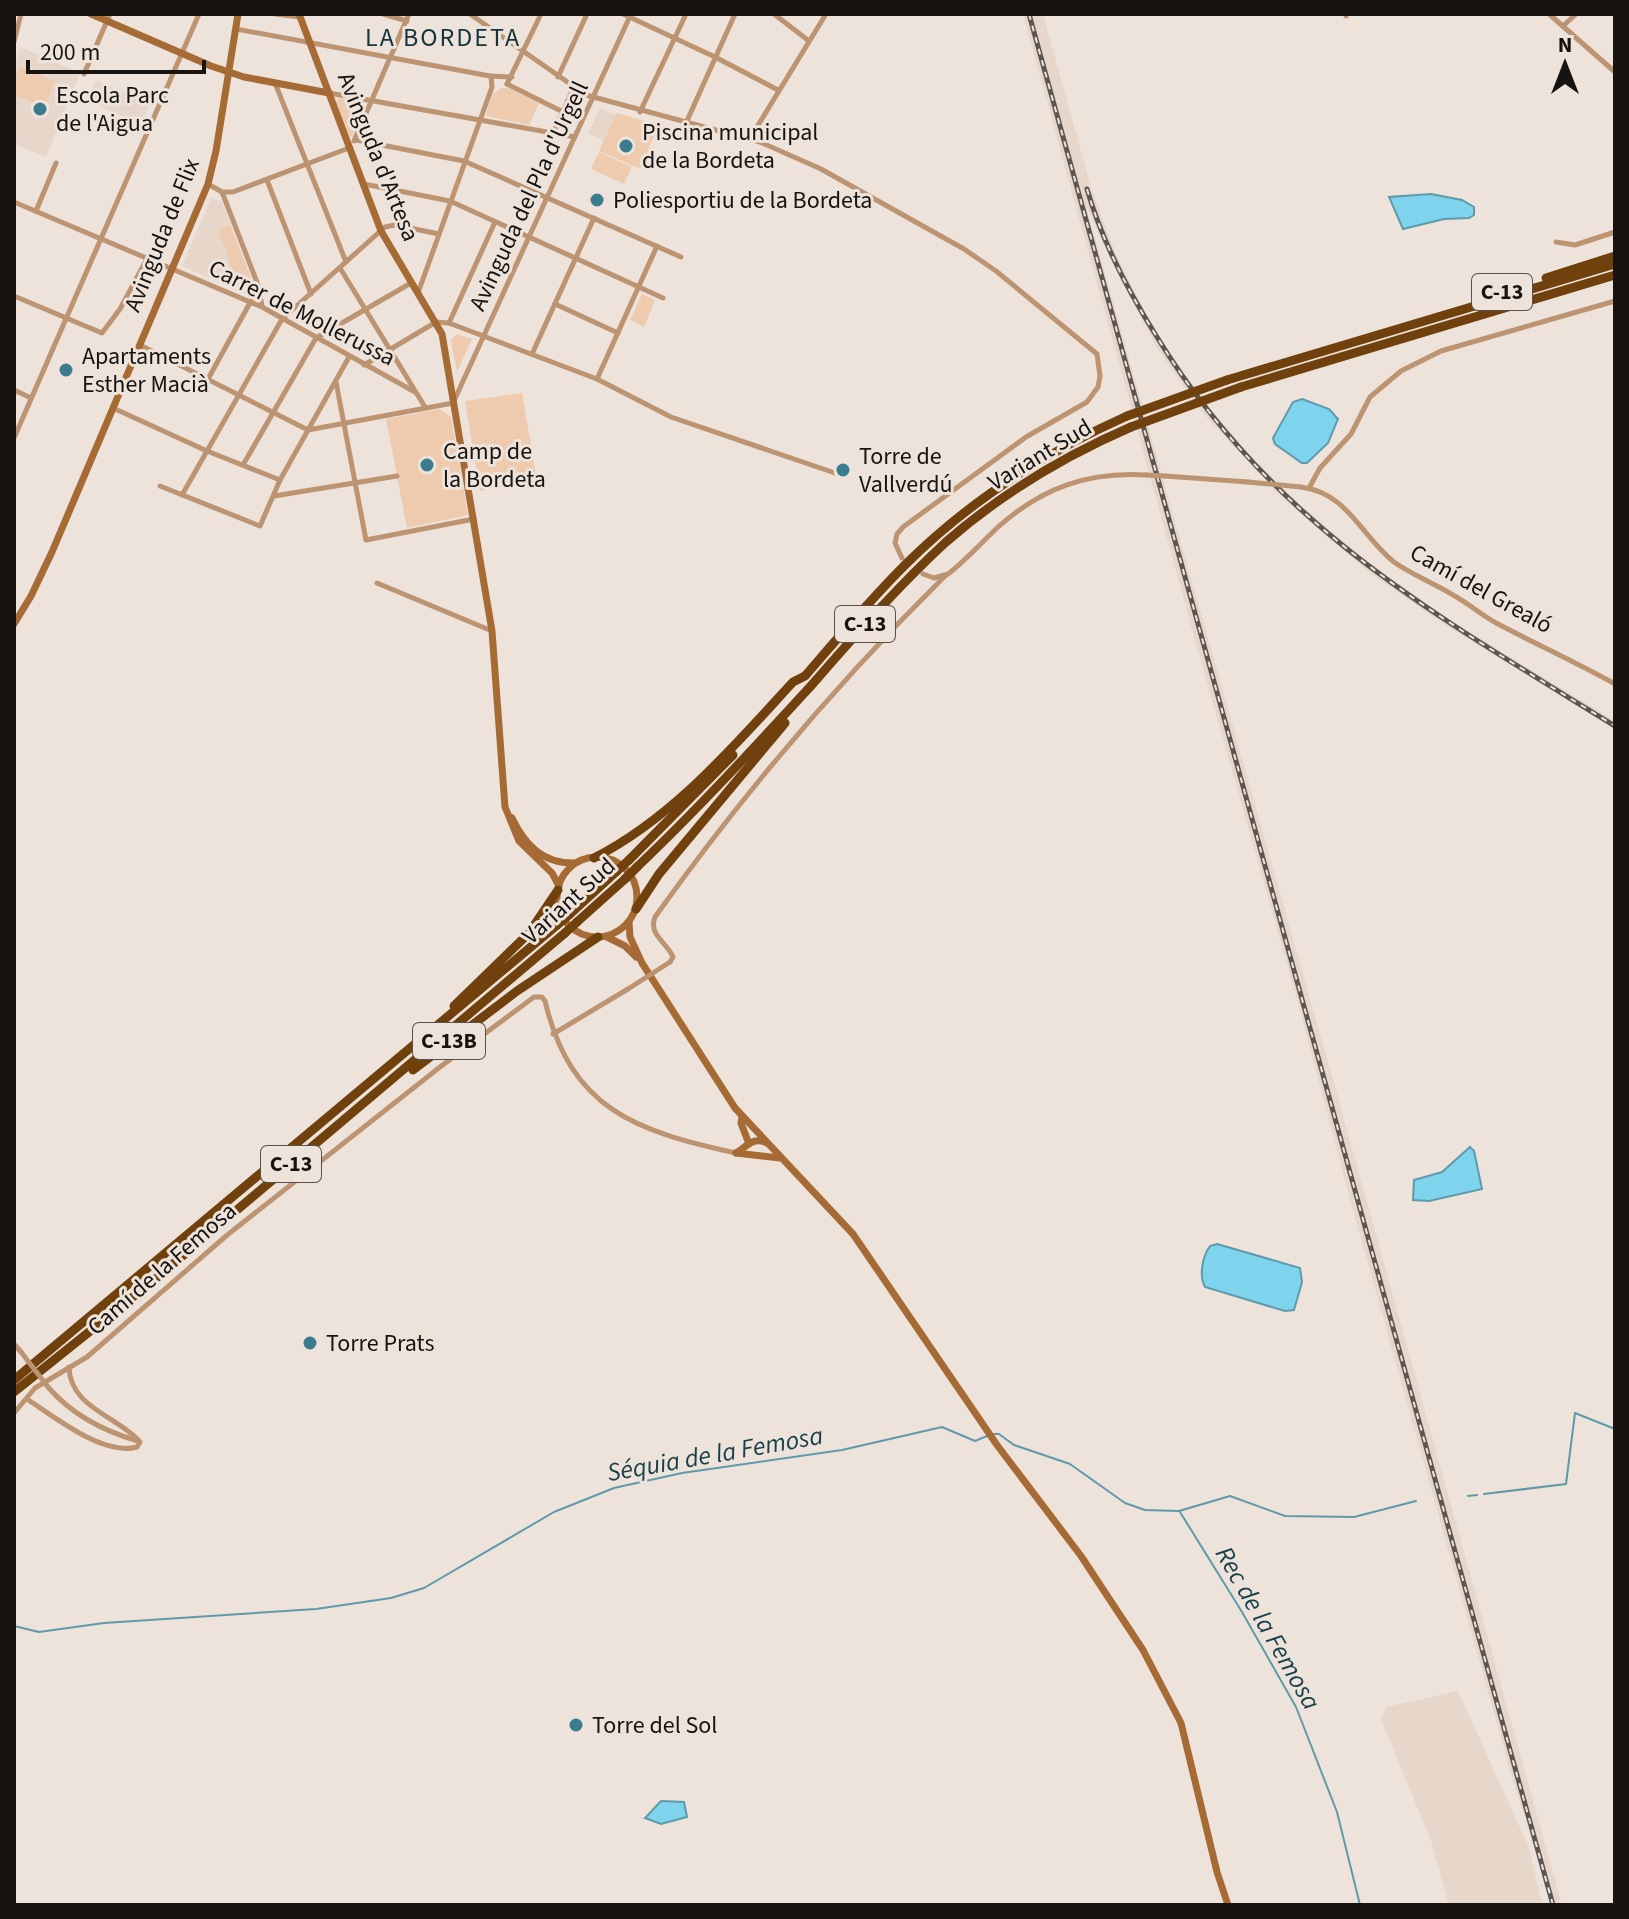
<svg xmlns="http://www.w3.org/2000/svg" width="1629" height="1919" font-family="'Source Sans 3',sans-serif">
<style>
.built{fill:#e7d7ca}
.green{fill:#eecbaf}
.water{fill:#7ed4ed;stroke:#5f9aab;stroke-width:2}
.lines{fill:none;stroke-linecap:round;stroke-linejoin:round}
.stream{stroke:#5f9aab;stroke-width:2}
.street{stroke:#bd9472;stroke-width:5}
.secondary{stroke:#a66b35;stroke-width:7}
.highway{stroke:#70400d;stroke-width:9}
.rail-casing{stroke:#5c5652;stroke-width:5}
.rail{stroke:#ede3db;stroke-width:2;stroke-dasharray:6;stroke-linecap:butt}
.street-bridge{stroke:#bd9472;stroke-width:5}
.highway-bridge{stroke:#70400d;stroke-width:9}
.poi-dot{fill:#3a7b8e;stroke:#ede3db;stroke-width:3}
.labels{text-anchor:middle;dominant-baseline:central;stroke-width:6;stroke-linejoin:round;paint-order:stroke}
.shield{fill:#ede3db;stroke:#56514d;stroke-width:2}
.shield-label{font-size:22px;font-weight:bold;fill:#161310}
.poi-label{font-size:24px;fill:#161310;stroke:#ede3db;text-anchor:start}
.street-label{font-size:24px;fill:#161310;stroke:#ede3db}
.neighbourhood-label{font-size:26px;letter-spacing:2px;fill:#14333c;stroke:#ede3db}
.water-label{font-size:26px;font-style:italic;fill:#173f4a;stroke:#ede3db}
</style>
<rect width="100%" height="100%" fill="#ede3db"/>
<!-- built -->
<g class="built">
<polygon points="1023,14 1043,14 1092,191 1116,254 1155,332 1208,408 1281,489 1376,569 1450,620 1615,721 1615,729 1445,625 1370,573 1277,493 1201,411 1157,348 1107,253 1085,203 1341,1108 1562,1905 1552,1905 1509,1767 1350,1200 1301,1014 1193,633"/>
<polygon points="20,47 80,73 46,157 14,144 14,69"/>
<polygon points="96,80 150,103 141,124 87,101"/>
<polygon points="600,108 616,115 604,141 588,133"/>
<polygon points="211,198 222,202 254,285 249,295 182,266"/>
<polygon points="1458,1691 1529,1848 1542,1905 1449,1905 1431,1841 1381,1719 1386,1707"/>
</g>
<!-- green -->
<g class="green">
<polygon points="19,67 55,81 45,107 14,95 14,80"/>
<polygon points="501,88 508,88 539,103 529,125 486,116 492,95"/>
<polygon points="339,98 365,104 352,137 349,136 336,102"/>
<polygon points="617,113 659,125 640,169 599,151"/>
<polygon points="599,152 632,167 624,184 591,169"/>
<polygon points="230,225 251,279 238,284 218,230"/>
<polygon points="642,294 655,300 644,327 630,320"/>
<polygon points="457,334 472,339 457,372 451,340"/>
<polygon points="522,393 537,481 480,491 465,401"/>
<polygon points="440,409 451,417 468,515 407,528 386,419"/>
</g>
<!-- water -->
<g class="water">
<polygon points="1431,194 1462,200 1474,207 1474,215 1469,218 1444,219 1403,229 1389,197"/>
<polygon points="1302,399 1329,409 1338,419 1328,443 1307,463 1302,463 1275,444 1273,438 1293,402"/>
<polygon points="1470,1147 1474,1151 1482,1189 1429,1201 1413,1200 1414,1180 1442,1172"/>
<path d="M1217,1244l83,24 2,14 -8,28 -9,1 -80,-24c-6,-11 -3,-30 5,-41z"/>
<polygon points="661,1801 684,1802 687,1817 661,1824 645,1818"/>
</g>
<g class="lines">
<!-- stream -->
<g class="stream">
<polyline points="993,1434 999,1434 1014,1445 1070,1464 1125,1503 1145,1510 1179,1511 1230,1496 1285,1516 1354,1517 1416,1501"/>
<polyline points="1484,1494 1566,1484 1575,1413 1615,1429"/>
<polyline points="1468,1496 1477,1495"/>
<polyline points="1180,1512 1242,1612 1296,1707 1337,1812 1360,1905"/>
<polyline points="14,1626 39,1632 104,1623 316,1609 391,1598 424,1588 554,1512 614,1488 682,1473 842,1450 942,1427 975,1441 987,1436"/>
</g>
<!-- street -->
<g class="street">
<polyline points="275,14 300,17"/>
<polyline points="383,14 407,21"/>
<polyline points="470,14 586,95 760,142 821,169 964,249 996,271 1097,354 1100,376 1098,387 1087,402 1026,437 903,527 897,534 895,543 902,558"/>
<polyline points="623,14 715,57 778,90"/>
<polyline points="774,14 809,41"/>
<polyline points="1346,14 1346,16"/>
<polyline points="1549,14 1615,72"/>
<polyline points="1563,26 1576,14"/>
<polyline points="236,29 490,76 512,77"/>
<polyline points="14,42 21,14"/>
<polyline points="84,74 110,14"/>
<polyline points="558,77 587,14"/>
<polyline points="275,83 346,262"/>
<polyline points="507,84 541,14"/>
<polyline points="507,84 563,112"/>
<polyline points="329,93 575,137"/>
<polyline points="640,112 686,14"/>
<polyline points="686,123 735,14"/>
<polyline points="553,133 574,87"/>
<polyline points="356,140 464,161 681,257"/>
<polyline points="749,140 826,14"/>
<polyline points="354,141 409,14"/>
<polyline points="267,180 311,294"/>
<polyline points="208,184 222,192 233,192 349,148"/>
<polyline points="364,184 450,201 663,298"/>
<polyline points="222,192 258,285 262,306"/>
<polyline points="14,202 262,307 415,392"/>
<polyline points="36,211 56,163"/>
<polyline points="1556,242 1575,245 1615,232"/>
<polyline points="340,268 425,407"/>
<polyline points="418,293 492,87 491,76"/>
<polyline points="14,296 102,333 120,309 148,257"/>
<polyline points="555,304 618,333"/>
<polyline points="449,323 495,222"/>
<polyline points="140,345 308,430 453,403 631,14"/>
<polyline points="532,354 594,218"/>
<polyline points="364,365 436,322 449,323 597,379 671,417 835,473"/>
<polyline points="208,379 251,301"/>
<polyline points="597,379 657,246"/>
<polyline points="336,382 366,540 474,519"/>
<polyline points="14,390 31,398"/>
<polyline points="113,408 207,451 280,480"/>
<polyline points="14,438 199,14"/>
<polyline points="243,465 316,338 411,283"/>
<polyline points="1165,476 1248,482"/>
<polyline points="160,486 260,526 280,480 349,357"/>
<path d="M1301,487c47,6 60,49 93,75 18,13 40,21 59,33 17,9 30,22 47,30 38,20 77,38 115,59"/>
<polyline points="1309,488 1320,468 1351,434 1370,397 1401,371 1441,351 1615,301"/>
<polyline points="182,495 282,319 385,227 395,225 439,234"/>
<polyline points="274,496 397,476"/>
<path d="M923,574l11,4 14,-4c18,-14 33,-31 50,-47 44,-39 90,-56 149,-52"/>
<polyline points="377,583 492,631"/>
<path d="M670,962l3,-5c-6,-15 -25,-22 -18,-40 87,-122 184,-236 290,-341"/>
<polyline points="553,1034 628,989"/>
<polyline points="14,1344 21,1352"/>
<path d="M48,1387c24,28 55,44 90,54"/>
<path d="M27,1399c26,17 77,58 110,48l3,-5c-22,-26 -70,-34 -71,-75"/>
<path d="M14,1413l21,-25 52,-31 139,-121 214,-169 94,-70h8l3,4c26,109 91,130 191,152"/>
</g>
<!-- secondary -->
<g class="secondary">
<polyline points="91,14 211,66 244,77 329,93"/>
<polyline points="299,14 381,231 442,334 492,631 505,807 519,841 552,873 559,886"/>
<polyline points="14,624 31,596 52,552 208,184 216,151 238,14"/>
<path d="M512,818c13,27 31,46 63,45"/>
<circle cx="597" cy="897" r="40"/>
<polyline points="629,922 630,937 642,963 735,1108 853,1234 997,1445 1081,1556 1143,1650 1181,1723 1217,1872 1228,1905"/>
<polyline points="607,937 625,946 636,957"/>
<polyline points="742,1116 741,1123 749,1144"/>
<polyline points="736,1153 780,1158"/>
<path d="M736,1153c11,-7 18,-17 31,-10"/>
</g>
<!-- highway -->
<g class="highway">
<polyline points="1546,278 1615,256"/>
<polyline points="1227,380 1615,264"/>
<polyline points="1241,387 1615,275"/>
<path d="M594,858c79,-40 140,-112 199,-176l12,-6c32,-37 64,-75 99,-110 64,-64 140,-113 223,-150"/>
<polyline points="629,860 733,755"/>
<path d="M637,867c60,-57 116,-118 172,-179 44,-50 88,-101 137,-146 55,-48 118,-86 185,-115"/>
<polyline points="636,909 659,874 785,723"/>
<polyline points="570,914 617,871"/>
<polyline points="577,922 625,879"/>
<polyline points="454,1006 529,933 558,890"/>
<polyline points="413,1070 517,991 598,937"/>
<polyline points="14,1380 557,925"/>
<polyline points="14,1392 154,1280 565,933"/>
</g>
<defs>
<g id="rail">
<polyline points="1029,14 1553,1905"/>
<path d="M1087,189c15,52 41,102 70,148 115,188 277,277 458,389"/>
</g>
</defs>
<!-- rail casing -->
<use href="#rail" class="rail-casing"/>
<!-- rail -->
<use href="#rail" class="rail"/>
<!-- street-bridge -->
<g class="street-bridge">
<polyline points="1147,475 1165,476"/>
<polyline points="1248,482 1301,487"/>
<polyline points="628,989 670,962"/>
<polyline points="21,1352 48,1387"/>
</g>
<!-- highway-bridge -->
<g class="highway-bridge">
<polyline points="1127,416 1227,380"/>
<polyline points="1131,427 1241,387"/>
<polyline points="617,871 629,860"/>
<polyline points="625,879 637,867"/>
<polyline points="557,925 570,914"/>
<polyline points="565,933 577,922"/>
</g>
</g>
<!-- markers -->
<g class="poi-dot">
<circle cx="40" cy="109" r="8"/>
<circle cx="626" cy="146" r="8"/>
<circle cx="597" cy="200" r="8"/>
<circle cx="66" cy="370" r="8"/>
<circle cx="427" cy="465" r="8"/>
<circle cx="843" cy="470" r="8"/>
<circle cx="310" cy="1343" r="8"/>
<circle cx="576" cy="1725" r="8"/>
</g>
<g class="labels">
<!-- shield labels -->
<g class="shield">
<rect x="1472" y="274" width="60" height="36" rx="6"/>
<rect x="835" y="606" width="60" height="36" rx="6"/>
<rect x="413" y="1023" width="72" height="36" rx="6"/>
<rect x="261" y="1146" width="60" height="36" rx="6"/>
</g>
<g class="shield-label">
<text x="1502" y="292">C-13</text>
<text x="865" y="624">C-13</text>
<text x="449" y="1041">C-13B</text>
<text x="291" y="1164">C-13</text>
</g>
<!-- poi labels -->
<g class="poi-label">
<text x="56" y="95">Escola Parc<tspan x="56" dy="28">de l'Aigua</tspan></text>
<text x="642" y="132">Piscina municipal<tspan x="642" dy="28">de la Bordeta</tspan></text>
<text x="613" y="200">Poliesportiu de la Bordeta</text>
<text x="82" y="356">Apartaments<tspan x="82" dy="28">Esther Macià</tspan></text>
<text x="443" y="451">Camp de<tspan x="443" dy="28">la Bordeta</tspan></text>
<text x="859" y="456">Torre de<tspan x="859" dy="28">Vallverdú</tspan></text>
<text x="326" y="1343">Torre Prats</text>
<text x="592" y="1725">Torre del Sol</text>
</g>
<!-- street labels -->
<g class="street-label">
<text transform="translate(378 157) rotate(68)">Avinguda d'Artesa</text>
<text transform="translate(529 196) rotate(-65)">Avinguda del Pla d'Urgell</text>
<text transform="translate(162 235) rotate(-68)">Avinguda de Flix</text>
<text transform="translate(302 313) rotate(27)">Carrer de Mollerussa</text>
<text transform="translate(1040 455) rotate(-31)">Variant Sud</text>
<text transform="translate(1481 589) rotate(29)">Camí del Grealó</text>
<text transform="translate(569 901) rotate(-42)">Variant Sud</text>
<text transform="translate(162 1269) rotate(-41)">Camí de la Femosa</text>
</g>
<!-- neighbourhood labels -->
<g class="neighbourhood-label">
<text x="443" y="37">LA BORDETA</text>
</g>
<!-- water labels -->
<g class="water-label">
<text transform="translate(715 1454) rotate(-10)">Séquia de la Femosa</text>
<text transform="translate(1268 1628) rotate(60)">Rec de la Femosa</text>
</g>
</g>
<!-- border -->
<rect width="1629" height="1919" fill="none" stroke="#161310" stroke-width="32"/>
<!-- north arrow -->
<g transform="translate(1565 64)" stroke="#ede3db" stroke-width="6" paint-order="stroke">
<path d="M0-6L14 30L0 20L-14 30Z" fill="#161310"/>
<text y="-12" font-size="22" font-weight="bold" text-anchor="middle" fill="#161310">N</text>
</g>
<!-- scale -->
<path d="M28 60v12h176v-12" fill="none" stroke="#161310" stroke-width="4"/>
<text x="40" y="60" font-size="24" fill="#161310" stroke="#ede3db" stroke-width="6" paint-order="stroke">200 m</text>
</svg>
